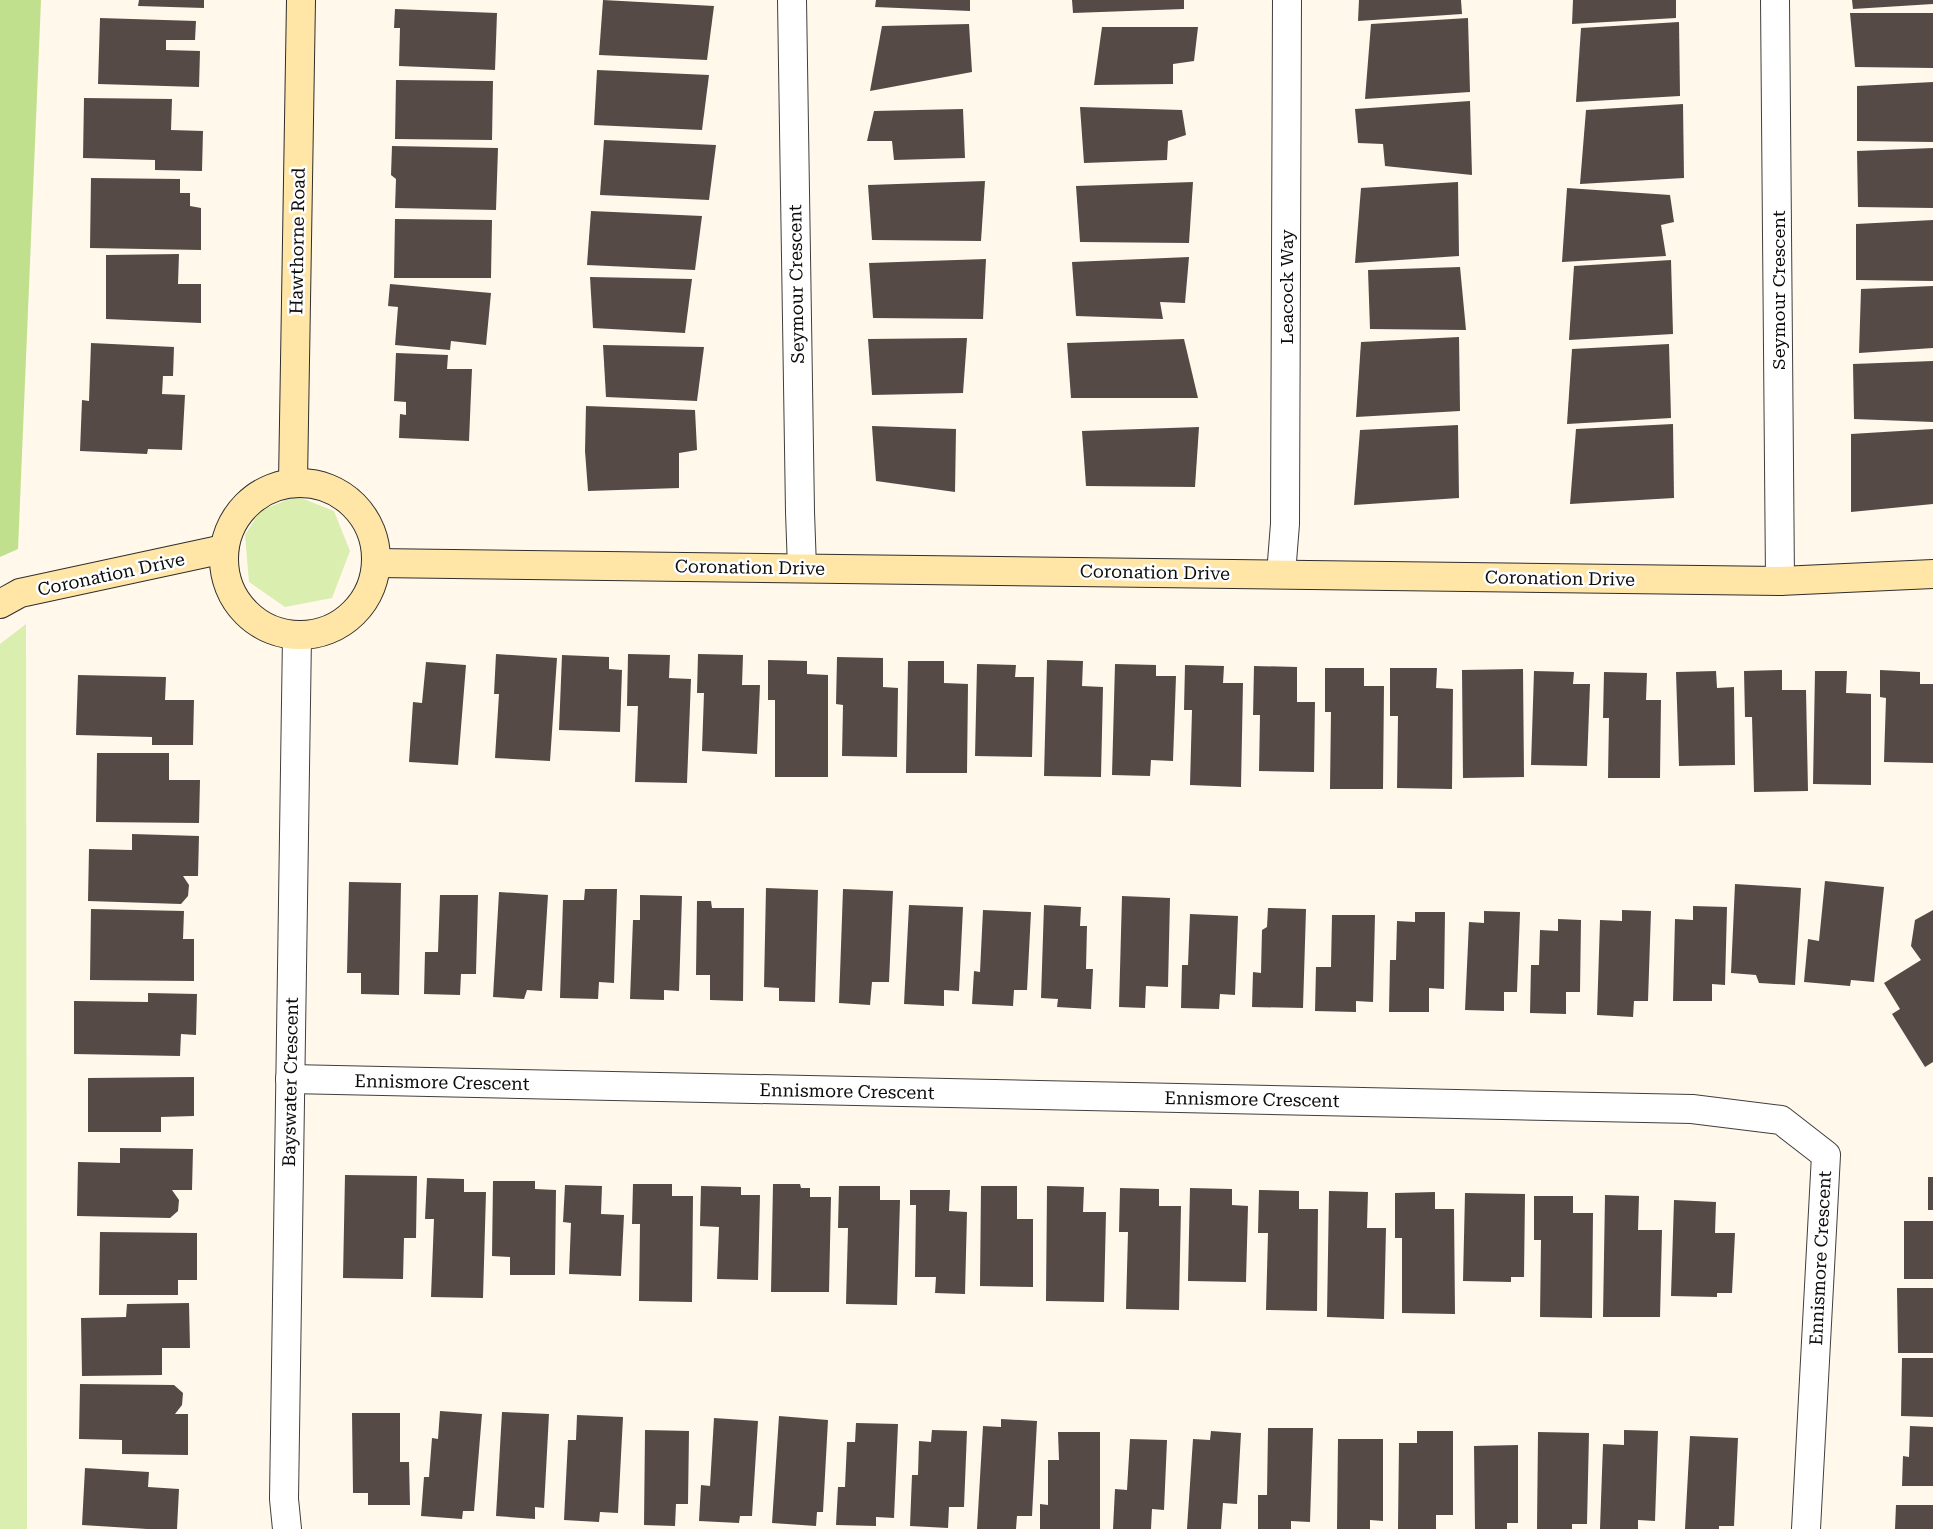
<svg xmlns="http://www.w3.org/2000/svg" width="1933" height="1529" font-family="'Roboto Serif',serif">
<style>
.green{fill:#daeeb0}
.forest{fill:#c0e08e}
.building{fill:#564a47}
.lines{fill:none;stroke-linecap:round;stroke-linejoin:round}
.street-casing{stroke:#3f3f3f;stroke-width:30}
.secondary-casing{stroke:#2e2e2e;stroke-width:30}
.street{stroke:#fff;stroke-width:28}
.secondary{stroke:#ffe6a6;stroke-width:28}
.labels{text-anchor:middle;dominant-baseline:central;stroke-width:5;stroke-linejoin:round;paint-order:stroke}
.street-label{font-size:18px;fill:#0c0c0c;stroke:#fff}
</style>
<rect width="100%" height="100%" fill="#fff8eb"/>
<!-- green -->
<g class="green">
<polygon points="296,496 334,511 350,551 332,598 285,607 249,582 245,535 260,511"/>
<polygon points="26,624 27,1529 0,1529 0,644"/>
</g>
<!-- forest -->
<polygon class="forest" points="0,0 41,0 18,549 0,557"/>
<!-- building -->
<g class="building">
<polygon points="139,0 204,0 204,8 138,6"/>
<polygon points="603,0 714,6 707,60 599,55"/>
<polygon points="876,0 970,0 970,11 875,7"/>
<polygon points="1072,0 1184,0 1184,9 1073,13"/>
<polygon points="1359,0 1461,0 1462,14 1358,21"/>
<polygon points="1573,0 1676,0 1676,18 1572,24"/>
<polygon points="1852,0 1933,0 1933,4 1853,9"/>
<polygon points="395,9 497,13 495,70 399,66 400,28 394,28"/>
<polygon points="1850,13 1933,13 1933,68 1855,67"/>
<polygon points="100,18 196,21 195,40 166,40 166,50 200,51 199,87 98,84"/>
<polygon points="1468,18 1470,92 1365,99 1371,24"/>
<polygon points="1679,22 1680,96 1576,102 1581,28"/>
<polygon points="969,24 972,72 870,91 882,26"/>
<polygon points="1102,27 1198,27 1194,61 1173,64 1173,84 1094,85"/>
<polygon points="597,70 709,75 702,130 594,125"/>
<polygon points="396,80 493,81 492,140 395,139"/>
<polygon points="1933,82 1933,142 1857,141 1857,86"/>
<polygon points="84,98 172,99 171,130 203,131 202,171 155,170 155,160 83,158"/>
<polygon points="1470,101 1472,175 1385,166 1383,144 1358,143 1355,109"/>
<polygon points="1683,104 1684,178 1580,184 1586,110"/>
<polygon points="1080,107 1182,110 1186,135 1168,141 1167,160 1084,163"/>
<polygon points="963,109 965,158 894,160 892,141 867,141 874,111"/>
<polygon points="604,140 716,145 709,200 600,195"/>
<polygon points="392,146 498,148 496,210 395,208 396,179 391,175"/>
<polygon points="1933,148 1933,208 1858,207 1857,151"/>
<polygon points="91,178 180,179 180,193 190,193 190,206 201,208 201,250 90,248"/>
<polygon points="985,181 981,241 872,240 868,185"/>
<polygon points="1193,182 1189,243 1080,242 1076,186"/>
<polygon points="1458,182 1459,256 1355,263 1361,188"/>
<polygon points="1567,188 1670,195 1674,222 1661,225 1666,256 1562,262"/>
<polygon points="591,211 702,216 695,270 587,265"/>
<polygon points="395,219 492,220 491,278 394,278"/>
<polygon points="1933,220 1933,281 1856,280 1856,224"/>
<polygon points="179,254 178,284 201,284 201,323 106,319 106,255"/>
<polygon points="1189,257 1185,303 1160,302 1163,319 1076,316 1072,262"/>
<polygon points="986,259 983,319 873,318 869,263"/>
<polygon points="1671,260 1673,334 1569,340 1574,266"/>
<polygon points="1460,267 1466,330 1370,329 1368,270"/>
<polygon points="590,277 692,279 685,333 593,328"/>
<polygon points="390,284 491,293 486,345 451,341 450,350 395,345 398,307 388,306"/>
<polygon points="1933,286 1933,348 1859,353 1861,289"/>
<polygon points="1459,337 1460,411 1356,417 1361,342"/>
<polygon points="967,338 963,393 872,395 868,339"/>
<polygon points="1184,339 1198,398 1071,398 1067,343"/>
<polygon points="91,343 174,347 173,376 163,376 162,394 185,395 182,450 148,449 147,454 80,451 82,400 89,401"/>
<polygon points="1669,344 1671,418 1567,424 1572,349"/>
<polygon points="603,345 704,347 697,401 606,397"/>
<polygon points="396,353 448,355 447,369 472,369 469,441 399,438 400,414 406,415 406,402 394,401"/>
<polygon points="1933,361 1933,422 1854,419 1853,364"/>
<polygon points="586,406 695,410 697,450 679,453 679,488 588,491 585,451"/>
<polygon points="1673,424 1674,498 1570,504 1576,429"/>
<polygon points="1458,425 1459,498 1354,505 1360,430"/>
<polygon points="872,426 956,429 955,492 876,481"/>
<polygon points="1199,427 1195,487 1086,486 1082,431"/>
<polygon points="1933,429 1933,504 1851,512 1851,434"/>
<polygon points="496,654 557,658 550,761 495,758 499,694 494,694"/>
<polygon points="628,654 670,655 669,678 691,679 687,783 635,782 638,706 627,706"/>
<polygon points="698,654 743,655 742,685 760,685 757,754 702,751 704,693 697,693"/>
<polygon points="562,655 609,657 609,669 622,670 620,732 559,730"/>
<polygon points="837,657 883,658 883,687 898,688 897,757 842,756 843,705 836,704"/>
<polygon points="768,660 807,661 807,674 828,675 828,777 775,777 775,700 768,700"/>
<polygon points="1047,660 1083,661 1082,686 1103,687 1101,777 1044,776"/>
<polygon points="908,661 944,661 944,683 968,684 967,773 906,773"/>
<polygon points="426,662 466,665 458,765 409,762 413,702 422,703"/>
<polygon points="977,664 1016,665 1015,677 1034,677 1032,757 975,756"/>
<polygon points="1115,664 1156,665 1156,676 1176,676 1173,761 1151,760 1150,776 1112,775"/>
<polygon points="1185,665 1224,666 1223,683 1243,683 1241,787 1190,785 1192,710 1184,710"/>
<polygon points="1254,666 1297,667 1297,702 1315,702 1314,772 1259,771 1260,715 1253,715"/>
<polygon points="1325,668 1364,668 1364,686 1384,686 1383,789 1330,789 1331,712 1325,712"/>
<polygon points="1390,668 1437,668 1436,688 1453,689 1452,789 1397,788 1398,716 1390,716"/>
<polygon points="1523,669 1524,777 1463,778 1462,670"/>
<polygon points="1782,670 1782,690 1806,690 1808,791 1754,792 1752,717 1745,717 1744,671"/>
<polygon points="1880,670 1920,672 1920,684 1933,684 1933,763 1884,762 1886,698 1880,697"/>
<polygon points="1534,671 1574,672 1573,684 1590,684 1587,766 1531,765"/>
<polygon points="1716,671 1717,688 1734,687 1735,765 1679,766 1676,672"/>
<polygon points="1815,671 1847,671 1846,693 1871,694 1871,785 1813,784"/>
<polygon points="1604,672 1647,673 1646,700 1661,700 1660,778 1608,778 1609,718 1603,718"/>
<polygon points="78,675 166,677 165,700 194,700 193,745 152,745 152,737 76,735"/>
<polygon points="97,753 169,753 169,780 200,780 199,823 96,822"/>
<polygon points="132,834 199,836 198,876 183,876 189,885 188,896 181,904 88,901 89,849 132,850"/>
<polygon points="1825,881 1884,887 1874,982 1851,980 1850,986 1804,982 1808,939 1819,941"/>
<polygon points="349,882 401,883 399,995 361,994 361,973 347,973"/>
<polygon points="1735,884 1801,888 1795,985 1759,983 1756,975 1731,973"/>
<polygon points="766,888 818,890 815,1002 779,1001 779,988 764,987"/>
<polygon points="585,889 617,889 614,983 599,982 598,999 560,998 563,900 584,900"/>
<polygon points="843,889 893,891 889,982 872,982 870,1005 839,1003"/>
<polygon points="499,892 548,895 542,991 527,990 524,999 493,997"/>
<polygon points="440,895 478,895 476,974 461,974 460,995 424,994 425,952 438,952"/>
<polygon points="640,895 682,896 679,991 664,990 664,1000 630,999 633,920 640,920"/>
<polygon points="1122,896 1170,898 1168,987 1146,986 1145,1008 1119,1007"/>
<polygon points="697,901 711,901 712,908 744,908 743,1001 710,1000 710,975 696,975"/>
<polygon points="909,905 963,907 959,991 944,990 944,1006 904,1004"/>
<polygon points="1044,905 1081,907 1080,926 1087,926 1086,969 1093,969 1091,1009 1057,1007 1058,999 1041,998"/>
<polygon points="1693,906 1727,907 1725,985 1712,984 1712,1001 1673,1001 1675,919 1693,920"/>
<polygon points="1268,908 1306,909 1303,1008 1252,1007 1253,972 1261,973 1262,930 1267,927"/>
<polygon points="91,909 184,911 183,939 194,939 194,981 90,980"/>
<polygon points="983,910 1031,912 1027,990 1014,990 1013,1006 972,1004 974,971 980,972"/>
<polygon points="1622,910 1651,911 1648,1001 1634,1001 1633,1017 1597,1015 1600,920 1622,921"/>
<polygon points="1933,910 1933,1062 1925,1067 1892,1014 1900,1009 1884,983 1921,960 1911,946 1915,920"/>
<polygon points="1484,911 1520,912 1517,992 1504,992 1504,1011 1465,1010 1469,922 1484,923"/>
<polygon points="1415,912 1445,912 1444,989 1429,988 1429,1012 1389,1012 1390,960 1396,960 1397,921 1415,922"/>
<polygon points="1190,914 1238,916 1235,995 1220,994 1219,1009 1181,1008 1182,965 1188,965"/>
<polygon points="1332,915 1375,915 1373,1002 1356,1001 1356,1012 1315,1011 1316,967 1331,967"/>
<polygon points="1558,919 1581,920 1580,992 1566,992 1566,1014 1530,1013 1531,965 1539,965 1540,930 1558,931"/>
<polygon points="148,993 197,994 196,1035 181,1034 180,1056 74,1054 74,1001 148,1002"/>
<polygon points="194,1077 194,1116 161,1117 161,1132 88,1132 88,1078"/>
<polygon points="120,1148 193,1149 192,1190 172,1190 179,1200 178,1211 170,1218 77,1216 78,1162 120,1163"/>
<polygon points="345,1175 417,1176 416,1238 404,1238 403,1279 343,1278"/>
<rect x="1928" y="1177" width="5" height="33"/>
<polygon points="427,1178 464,1179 464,1192 486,1192 483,1298 431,1297 434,1219 425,1219"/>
<polygon points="493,1181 535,1181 535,1189 556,1190 555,1275 510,1275 510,1257 492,1256"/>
<polygon points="633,1184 672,1184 672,1196 693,1196 692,1302 639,1301 640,1224 632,1224"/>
<polygon points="773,1184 800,1184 801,1188 810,1188 810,1197 831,1197 829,1292 771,1292"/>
<polygon points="565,1185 602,1186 601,1214 624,1215 621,1276 569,1274 571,1223 563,1222"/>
<polygon points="701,1186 741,1187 741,1195 760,1195 758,1280 717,1279 719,1227 700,1226"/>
<polygon points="839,1186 880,1186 880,1200 900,1200 897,1305 846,1304 848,1228 838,1228"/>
<polygon points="981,1186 1017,1186 1017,1219 1033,1219 1033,1287 980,1286"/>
<polygon points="1047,1186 1084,1187 1083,1212 1106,1212 1104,1302 1046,1301"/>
<polygon points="1120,1188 1159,1189 1159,1206 1181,1206 1179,1310 1126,1309 1128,1232 1119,1232"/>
<polygon points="1190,1188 1232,1189 1232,1205 1248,1206 1246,1282 1188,1281"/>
<polygon points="910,1190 950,1190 949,1211 967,1212 965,1294 935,1293 936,1277 915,1277 916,1205 910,1205"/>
<polygon points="1259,1190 1299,1191 1299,1209 1318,1209 1317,1311 1266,1310 1268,1233 1258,1233"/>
<polygon points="1329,1191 1368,1192 1367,1228 1386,1228 1384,1319 1327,1317"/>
<polygon points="1435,1192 1435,1209 1454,1209 1455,1314 1402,1313 1402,1238 1395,1238 1395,1193"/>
<polygon points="1465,1193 1525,1194 1524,1277 1511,1277 1511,1282 1463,1281"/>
<polygon points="1605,1195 1639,1196 1638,1230 1662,1230 1660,1317 1603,1317"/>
<polygon points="1534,1196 1573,1196 1573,1213 1593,1213 1592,1318 1540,1317 1541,1240 1534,1240"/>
<polygon points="1674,1200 1716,1202 1715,1233 1735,1233 1732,1293 1717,1293 1717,1297 1671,1296"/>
<rect x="1904" y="1221" width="29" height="58"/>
<polygon points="100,1232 197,1233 197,1280 178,1280 178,1295 99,1295"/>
<polygon points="1897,1288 1933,1288 1933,1353 1898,1353"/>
<polygon points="189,1303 190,1348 162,1348 162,1375 82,1376 81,1318 126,1317 127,1304"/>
<polygon points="1902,1358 1933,1358 1933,1417 1901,1416"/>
<polygon points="80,1384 174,1385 183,1393 182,1405 175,1414 188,1414 188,1455 122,1454 122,1440 79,1439"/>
<polygon points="440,1411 482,1414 474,1511 463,1511 462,1519 421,1516 424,1477 429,1477 432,1438 438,1439"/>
<polygon points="502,1412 549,1414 544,1508 535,1507 535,1519 496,1516"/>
<polygon points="352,1413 400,1413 400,1462 409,1462 410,1505 368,1505 368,1493 353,1493"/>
<polygon points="577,1415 623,1417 618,1513 600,1512 599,1522 564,1520 568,1440 576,1440"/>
<polygon points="779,1416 828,1420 823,1512 817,1512 816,1526 772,1523"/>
<polygon points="714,1418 758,1421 752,1516 740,1516 739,1523 699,1521 701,1485 710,1486"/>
<polygon points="1001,1419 1037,1421 1032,1516 1017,1516 1016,1529 977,1529 983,1426 1001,1427"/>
<polygon points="856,1423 898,1424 894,1518 876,1517 876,1526 836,1525 838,1487 845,1487 847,1442 855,1442"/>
<polygon points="1910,1426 1933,1427 1933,1486 1902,1486 1903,1456 1909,1457"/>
<polygon points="1268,1428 1313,1428 1310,1522 1291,1521 1291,1529 1258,1529 1258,1495 1267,1495"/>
<polygon points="645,1430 689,1431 688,1504 676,1504 675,1526 644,1525"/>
<polygon points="932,1430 967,1431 964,1507 949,1507 948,1528 910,1526 912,1475 918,1475 919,1441 931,1442"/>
<polygon points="1624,1430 1658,1431 1655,1521 1638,1520 1638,1529 1600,1529 1603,1444 1624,1445"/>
<polygon points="1211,1431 1241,1433 1237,1504 1223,1503 1221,1529 1187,1529 1193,1439 1210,1440"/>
<polygon points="1417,1431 1453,1431 1453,1515 1436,1515 1436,1529 1398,1529 1399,1443 1417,1443"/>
<polygon points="1058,1432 1100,1432 1100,1529 1040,1529 1040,1504 1048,1505 1048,1460 1059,1460"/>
<polygon points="1538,1432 1589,1433 1587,1524 1572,1524 1572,1529 1537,1529"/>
<polygon points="1690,1436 1738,1438 1734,1526 1719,1526 1719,1529 1685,1529"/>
<polygon points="1130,1439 1167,1440 1164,1510 1152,1509 1151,1529 1113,1529 1115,1489 1127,1490"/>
<polygon points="1338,1439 1383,1439 1383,1521 1370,1520 1370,1529 1337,1529"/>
<polygon points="1518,1445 1518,1523 1507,1523 1507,1529 1475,1529 1474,1446"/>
<polygon points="85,1468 149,1472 148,1487 179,1489 177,1529 147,1529 82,1525"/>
<polygon points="1896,1505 1933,1505 1933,1529 1895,1529"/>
</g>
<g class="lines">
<defs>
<g id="street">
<polyline points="792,0 800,512 802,568"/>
<polyline points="1775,0 1780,581"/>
<polyline points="1281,574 1285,524 1287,0"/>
<polyline points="290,1079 1692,1109 1781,1120 1826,1155 1806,1529"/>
<polyline points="287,1529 284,1499 297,636"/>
</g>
<g id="secondary">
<polyline points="293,482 301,0"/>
<circle cx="300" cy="559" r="76"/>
<polyline points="376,563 1780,581 1933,574"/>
<polyline points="0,604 20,593 224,549"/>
</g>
</defs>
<!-- street casing -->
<use href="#street" class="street-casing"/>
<!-- secondary casing -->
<use href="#secondary" class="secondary-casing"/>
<!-- street -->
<use href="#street" class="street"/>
<!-- secondary -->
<use href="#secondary" class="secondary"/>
</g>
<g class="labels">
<!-- street labels -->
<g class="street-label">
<text transform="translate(297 241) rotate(-89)">Hawthorne Road</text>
<text transform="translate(796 284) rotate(-91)">Seymour Crescent</text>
<text transform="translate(1286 287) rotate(-90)">Leacock Way</text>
<text transform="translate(1778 290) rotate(-90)">Seymour Crescent</text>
<text transform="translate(750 567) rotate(1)">Coronation Drive</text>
<text transform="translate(1155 572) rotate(1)">Coronation Drive</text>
<text transform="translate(111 574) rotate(-12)">Coronation Drive</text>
<text transform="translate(1560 578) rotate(1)">Coronation Drive</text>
<text transform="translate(290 1082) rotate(-89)">Bayswater Crescent</text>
<text transform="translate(442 1082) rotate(1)">Ennismore Crescent</text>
<text transform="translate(847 1091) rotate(1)">Ennismore Crescent</text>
<text transform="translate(1252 1099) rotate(1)">Ennismore Crescent</text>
<text transform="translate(1820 1258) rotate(-87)">Ennismore Crescent</text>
</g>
</g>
</svg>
